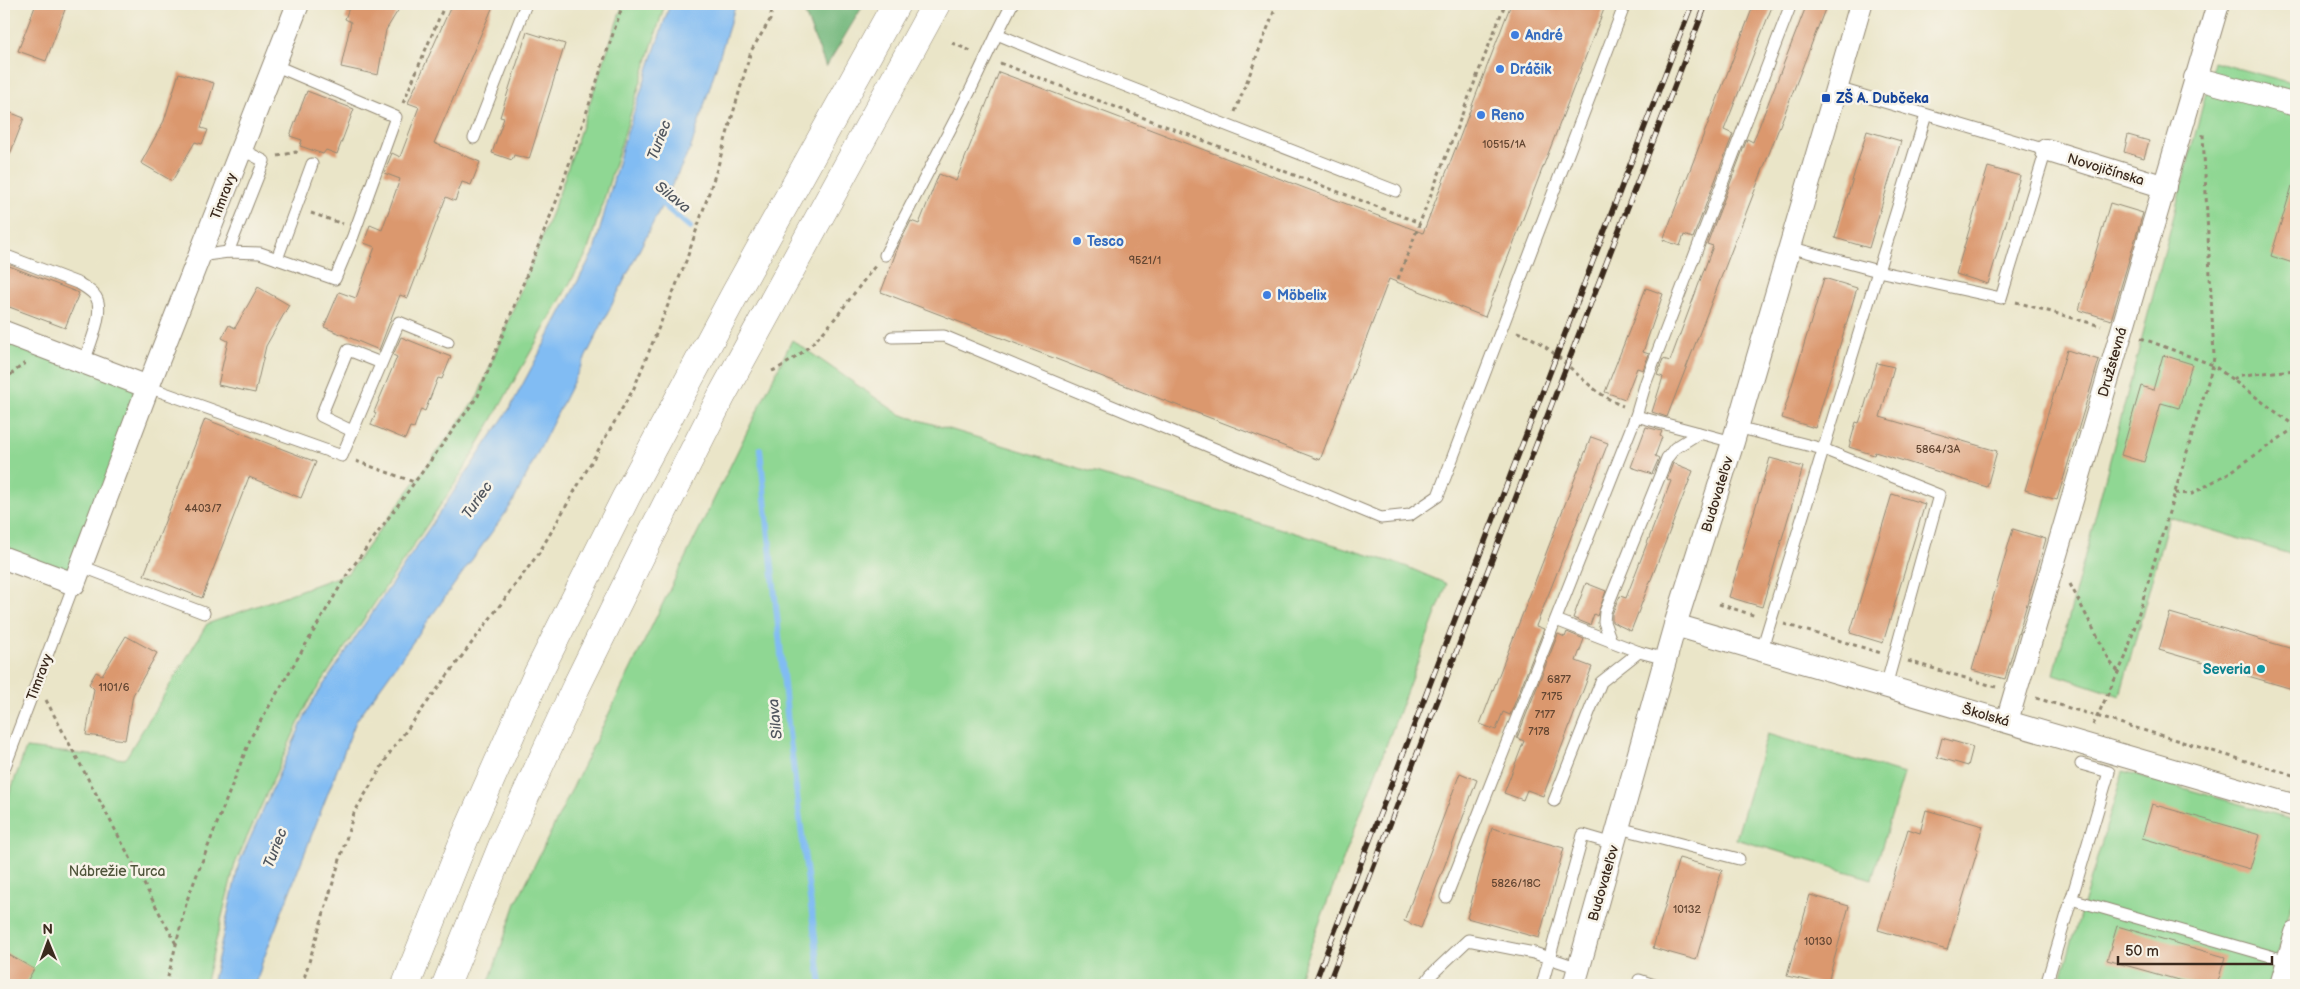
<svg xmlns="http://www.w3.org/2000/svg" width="2300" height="989" viewBox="0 0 2300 989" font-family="'Balsamiq Sans',sans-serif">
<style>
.green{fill:#8fd793;stroke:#658058}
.forest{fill:#73b87d;stroke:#57714e}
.water{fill:#81bcf3;stroke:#5e7388}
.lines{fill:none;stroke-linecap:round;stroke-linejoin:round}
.stream{stroke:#81bcf3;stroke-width:6}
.building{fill:#db986e}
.lane-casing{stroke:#928873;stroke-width:13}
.street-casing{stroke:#928873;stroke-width:24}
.primary-casing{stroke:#928873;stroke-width:29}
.path{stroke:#928873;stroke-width:3;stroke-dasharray:4 4;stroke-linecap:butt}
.lane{stroke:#fff;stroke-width:11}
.street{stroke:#fff;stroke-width:22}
.primary{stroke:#fff;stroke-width:28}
.rail-casing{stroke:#3b2a1e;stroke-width:5.5}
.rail{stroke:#f7f3e8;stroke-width:4;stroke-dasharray:11;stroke-linecap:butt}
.shop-dot{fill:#3f7fe0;stroke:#f7f3e8;stroke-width:2}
.transit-dot{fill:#1a4fb4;stroke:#f7f3e8;stroke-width:2}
.culture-dot{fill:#0f9aa8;stroke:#f7f3e8;stroke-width:2}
.labels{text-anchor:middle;stroke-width:5;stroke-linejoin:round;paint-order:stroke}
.number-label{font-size:11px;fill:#634632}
.shop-label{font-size:14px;font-weight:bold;fill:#366cbe;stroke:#f7f3e8;text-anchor:start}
.transit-label{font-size:14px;font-weight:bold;fill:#164399;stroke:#f7f3e8;text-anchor:start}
.street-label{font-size:14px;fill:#3b2a1e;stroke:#f7f3e8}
.culture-label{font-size:14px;font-weight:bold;fill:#0d838f;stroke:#f7f3e8;text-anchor:end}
.park-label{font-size:14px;fill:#50553b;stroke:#f7f3e8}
.water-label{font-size:15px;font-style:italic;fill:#50565e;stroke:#f7f3e8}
</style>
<rect width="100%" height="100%" fill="#f7f3e8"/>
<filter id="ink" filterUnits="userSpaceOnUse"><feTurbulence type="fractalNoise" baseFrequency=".02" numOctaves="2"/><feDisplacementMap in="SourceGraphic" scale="10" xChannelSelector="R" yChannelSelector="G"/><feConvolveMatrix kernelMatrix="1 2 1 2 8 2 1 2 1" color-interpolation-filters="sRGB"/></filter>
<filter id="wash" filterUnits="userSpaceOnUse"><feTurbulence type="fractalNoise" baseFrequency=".0096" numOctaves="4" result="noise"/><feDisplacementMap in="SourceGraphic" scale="20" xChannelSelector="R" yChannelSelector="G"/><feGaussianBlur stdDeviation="1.12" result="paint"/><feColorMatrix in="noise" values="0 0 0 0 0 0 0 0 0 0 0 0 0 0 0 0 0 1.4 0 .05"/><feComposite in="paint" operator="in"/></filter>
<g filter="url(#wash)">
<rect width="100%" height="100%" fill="#eae5c8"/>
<g class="green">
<polygon points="623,4 665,4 587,253 460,476 307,704 235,864 205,985 4,985 4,809 26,748 125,759 207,624 348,573 478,396 558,197"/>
<polygon points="2214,62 2296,84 2296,556 2169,517 2120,696 2054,674"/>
<polygon points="4,332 148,387 74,584 4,558"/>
<polygon points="792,340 899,414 1405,566 1447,584 1296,985 488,985 516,903"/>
<polygon points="1767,734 1904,774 1872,879 1736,839"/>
<polygon points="2123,771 2296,820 2296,889 2269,985 2059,985"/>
</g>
<polygon class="forest" points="801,4 864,4 826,67"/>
<polygon class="water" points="670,4 736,4 691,147 512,504 356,721 262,963 256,985 212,985 239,863 310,705 510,408 594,251 623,145"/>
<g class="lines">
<g class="stream">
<polyline points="656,199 690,227"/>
<polyline points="760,449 789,733 821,985"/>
</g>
</g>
<g id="blocks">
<g class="building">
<polygon points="36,4 67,4 46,61 18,51"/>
<polygon points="360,4 402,4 386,30 378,75 341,67 351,22 345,19 350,5 357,7"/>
<polygon points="452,4 494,4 434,143 480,162 471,185 462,182 455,201 446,197 408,298 400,295 379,350 324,327 339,292 356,298 375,247 364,243 370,225 382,230 400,179 384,173 392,153 400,157 419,107 408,103"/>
<polygon points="1511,4 1606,4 1485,317 1389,279 1320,460 881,292 900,242 911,221 919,224 939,174 956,181 999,72 1423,233"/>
<polygon points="1754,4 1773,4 1724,130 1733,134 1693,238 1684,235 1680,246 1663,240"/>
<polygon points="1807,4 1827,4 1667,417 1652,412 1663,377 1657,375 1663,359 1670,361 1713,246 1707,244 1747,139 1753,142"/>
<polygon points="527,32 565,44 529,159 514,155 512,160 492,153 504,118 500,117"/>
<polygon points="179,73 214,83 201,128 208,130 202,144 195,142 172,181 141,163 164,121"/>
<polygon points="307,91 354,109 337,154 326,150 323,154 300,146 302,140 290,136"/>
<polygon points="4,110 24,118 5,167 4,167"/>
<polygon points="1867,131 1901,141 1869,248 1835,238"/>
<polygon points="2128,135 2149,141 2144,158 2124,152"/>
<polygon points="1988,167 2020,176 1988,284 1956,274"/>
<polygon points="2292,186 2296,187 2296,264 2271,256"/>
<polygon points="2110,203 2143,213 2111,320 2079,310"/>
<polygon points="4,264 79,293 65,328 4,305"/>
<polygon points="1824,278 1857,288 1815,428 1782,418"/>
<polygon points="258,287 289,305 266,346 255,393 218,385 228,341 222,338 229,325 235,328"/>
<polygon points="1646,288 1663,294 1643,352 1649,354 1643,370 1637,368 1625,399 1605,392"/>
<polygon points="401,337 451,357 442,379 438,378 425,411 421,409 414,428 410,427 405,439 371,425 376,413 374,412 397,357 393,355"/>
<polygon points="2067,350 2099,360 2057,500 2025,490"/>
<polygon points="2163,355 2192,364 2179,408 2161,403 2144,462 2121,455 2141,386 2153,390"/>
<polygon points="1877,363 1894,367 1880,417 1997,451 1987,487 1875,452 1874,455 1849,447 1856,422 1859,423 1863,412"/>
<polygon points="205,419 316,462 301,498 249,477 202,598 144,575"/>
<polygon points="1646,427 1662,431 1660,436 1662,437 1655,456 1659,458 1652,474 1631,467"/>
<polygon points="1591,437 1608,443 1536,626 1544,629 1510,715 1503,712 1496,730 1480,724"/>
<polygon points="1770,458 1803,467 1762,607 1729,597"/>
<polygon points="1673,463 1693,471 1631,631 1612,622 1612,614 1620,596 1626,598 1671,481 1667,479"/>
<polygon points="1892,494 1925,504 1883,643 1850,633"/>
<polygon points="2013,529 2046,539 2005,679 1972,670"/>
<polygon points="1586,583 1606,591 1597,616 1594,614 1590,625 1573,618"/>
<polygon points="2170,613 2296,650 2296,690 2159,650"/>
<polygon points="1567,632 1584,639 1576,661 1592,667 1543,796 1527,790 1523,800 1504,793 1524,741 1517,738 1558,634 1565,637"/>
<polygon points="126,636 157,653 133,695 125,740 86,735 94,689 89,684 96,672 102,675"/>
<polygon points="1942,738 1973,747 1968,766 1937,757"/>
<polygon points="1460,773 1477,780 1421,928 1404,921"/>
<polygon points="2152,804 2260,835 2250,869 2142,838"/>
<polygon points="1926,810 1983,826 1976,849 1978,849 1947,950 1878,930 1908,829 1920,833"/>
<polygon points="1492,828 1564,848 1539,938 1467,918"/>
<polygon points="1679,858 1722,870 1696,960 1653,948"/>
<polygon points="1810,895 1849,906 1827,985 1787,976"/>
<polygon points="2117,926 2225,957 2217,985 2196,985 2107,960"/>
<polygon points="4,952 34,969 25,985 4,985"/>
</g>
</g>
</g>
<g filter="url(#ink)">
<use href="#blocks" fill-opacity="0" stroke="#928873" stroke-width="1"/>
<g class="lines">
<g class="lane-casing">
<g id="lane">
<polyline points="1012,4 997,34 1059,60 1396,191"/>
<polyline points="474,138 526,4"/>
<polyline points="1789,247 1878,271 2001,298 2046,150 1837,88"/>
<polyline points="228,252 264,161 241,149"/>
<path d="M4,255L80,284C86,288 92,291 96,297C105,312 89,346 84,362"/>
<polyline points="885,255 970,91 997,34"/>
<polyline points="199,256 228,252 260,253 335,279 353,236 396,117 274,65"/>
<polyline points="277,259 312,164"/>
<polyline points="892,337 944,336 1381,518 1410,515 1438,496 1625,4"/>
<polyline points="148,387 342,456 399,322 448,342"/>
<polyline points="1636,416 1733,442"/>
<polyline points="1737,427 1823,449 1939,495 1886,686"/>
<polyline points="352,431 321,416 348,350 381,363"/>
<polyline points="81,566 204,613"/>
<polyline points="1611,641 1604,622 1605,612 1667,458 1675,448 1699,433"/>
<polyline points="1762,649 1926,115"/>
<polyline points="1639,652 1666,659"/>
<polyline points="4,769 74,584"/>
<polyline points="1554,801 1601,682 1639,652 1556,620"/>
<polyline points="1619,828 1739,859"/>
<polyline points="1446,897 1636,416 1646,382 1791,4"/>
<polyline points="2071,899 2288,961"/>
<polyline points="1639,980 1654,985"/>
<polyline points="1424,985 1431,975 1468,940 1534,953 1579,968"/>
<polyline points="1542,985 1583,835 1614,844"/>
<polyline points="2046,985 2109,772 2081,764"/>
</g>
</g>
<g class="street-casing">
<g id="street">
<polyline points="2195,78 2296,105"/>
<polyline points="2046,150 2165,187"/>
<polyline points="4,332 148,387"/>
<polyline points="4,558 74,584 148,387 298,4"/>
<polyline points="1675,625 2296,806"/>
<polyline points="2007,721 2218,4"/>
<polyline points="1574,985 1675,625 1733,442 1861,4"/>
<polyline points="2281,985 2296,933"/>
</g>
</g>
<g class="primary-casing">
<g id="primary">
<polyline points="406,985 466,835 538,673 626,497 736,292 896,4"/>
<polyline points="446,985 503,844 576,687 648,541 722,395 936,4"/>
</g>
</g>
<g class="path">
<polyline points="952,43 971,51"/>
<polyline points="1000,63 1420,223"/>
<polyline points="403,103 445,4"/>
<polyline points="1235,112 1277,4"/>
<polyline points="278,156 296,152 300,155"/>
<polyline points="311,213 343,224"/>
<polyline points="1398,279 1505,4"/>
<polyline points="2016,302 2101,326"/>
<path d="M1517,332C1559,345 1582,390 1623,406"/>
<polyline points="2141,338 2213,365 2214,356 2203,134"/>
<path d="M772,371C819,350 844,304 876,265"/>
<polyline points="2233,379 2242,375 2296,370"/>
<polyline points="4,380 25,363"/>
<polyline points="356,461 414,482"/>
<polyline points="2175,493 2192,494 2232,471 2296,427"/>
<polyline points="2070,584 2111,663 2118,671"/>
<polyline points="1719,604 1756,616"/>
<polyline points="1784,624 1881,653"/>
<polyline points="1908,661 1996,687"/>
<polyline points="2036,698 2296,776"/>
<polyline points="46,700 176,944"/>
<polyline points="2093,725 2126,656 2213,365 2296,427"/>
<polyline points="166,985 187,900 251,737 348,573 478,396 558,197 623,4"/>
<polyline points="302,985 354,813 391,751 539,553 634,388 686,261 717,169 751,51 770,20 773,4"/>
</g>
<use href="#lane" class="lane"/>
<use href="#street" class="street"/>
<use href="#primary" class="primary"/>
<g class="rail-casing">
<g id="rail">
<polyline points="1314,985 1692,4"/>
<polyline points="1328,985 1706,4"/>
</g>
</g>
<use href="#rail" class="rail"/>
</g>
</g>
<g class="shop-dot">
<circle cx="1515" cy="35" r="5"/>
<circle cx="1500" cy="69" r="5"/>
<circle cx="1481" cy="115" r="5"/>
<circle cx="1077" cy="241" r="5"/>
<circle cx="1267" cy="295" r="5"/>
</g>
<rect class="transit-dot" x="1821" y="93" width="10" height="10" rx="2.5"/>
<circle class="culture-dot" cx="2261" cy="669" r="5"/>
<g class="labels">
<g class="number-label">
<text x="1504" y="148">10515/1A</text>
<text x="1145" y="264">9521/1</text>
<text x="1938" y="453">5864/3A</text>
<text x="203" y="512">4403/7</text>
<text x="1559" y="683">6877</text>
<text x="114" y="691">1101/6</text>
<text x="1552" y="700">7175</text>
<text x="1545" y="718">7177</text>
<text x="1539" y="735">7178</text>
<text x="1516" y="887">5826/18C</text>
<text x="1687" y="913">10132</text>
<text x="1818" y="945">10130</text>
</g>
<g class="shop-label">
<text x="1525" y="40">André</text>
<text x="1510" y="74">Dráčik</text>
<text x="1491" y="120">Reno</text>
<text x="1087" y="246">Tesco</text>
<text x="1277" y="300">Möbelix</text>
</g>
<g class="transit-label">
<text x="1836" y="103">ZŠ A. Dubčeka</text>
</g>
<g class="street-label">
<text transform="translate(2106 169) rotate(17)" y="5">Novojičínska</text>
<text transform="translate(223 196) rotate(-69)" y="5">Timravy</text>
<text transform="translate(2112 362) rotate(-74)" y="5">Družstevná</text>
<text transform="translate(1717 494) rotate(-73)" y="5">Budovateľov</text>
<text transform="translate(39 677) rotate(-69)" y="5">Timravy</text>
<text transform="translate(1986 715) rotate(16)" y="5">Školská</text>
<text transform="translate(1603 883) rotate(-74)" y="5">Budovateľov</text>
</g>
<g class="culture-label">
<text x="2251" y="674">Severia</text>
</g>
<g class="park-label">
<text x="117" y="876">Nábrežie Turca</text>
</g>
<g class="water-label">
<text transform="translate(659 140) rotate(-69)" y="5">Turiec</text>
<text transform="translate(673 197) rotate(39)" y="5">Silava</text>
<text transform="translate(477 500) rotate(-55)" y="5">Turiec</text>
<text transform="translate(775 719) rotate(-96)" y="5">Silava</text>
<text transform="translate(275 848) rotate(-69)" y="5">Turiec</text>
</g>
</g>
<rect width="2300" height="989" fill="none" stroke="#f7f3e8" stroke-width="20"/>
<g transform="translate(48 942) rotate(359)" stroke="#f7f3e8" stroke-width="4" paint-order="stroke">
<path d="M0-4L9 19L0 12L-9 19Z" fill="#3b2a1e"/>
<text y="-8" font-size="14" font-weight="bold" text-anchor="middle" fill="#3b2a1e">N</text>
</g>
<path d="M2118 956v8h154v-8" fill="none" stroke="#3b2a1e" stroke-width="2.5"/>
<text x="2125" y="956" font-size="15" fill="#3b2a1e" stroke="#f7f3e8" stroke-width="4" paint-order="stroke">50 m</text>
</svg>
